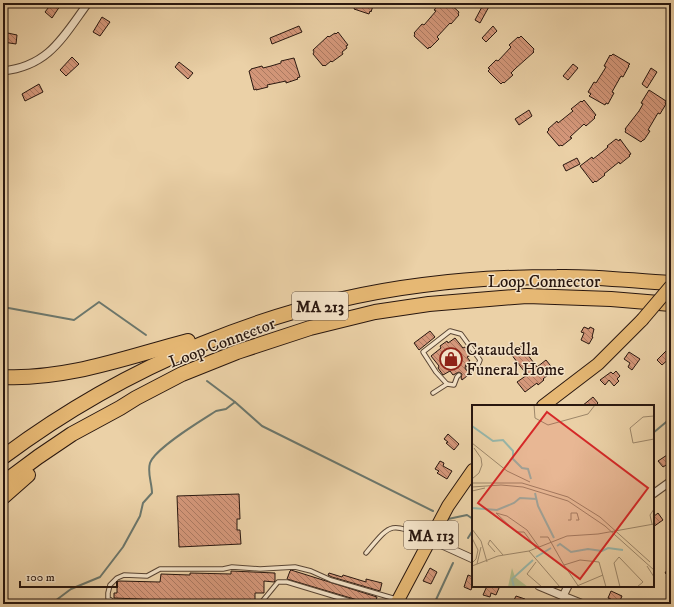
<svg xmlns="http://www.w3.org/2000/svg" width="674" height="607" viewBox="0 0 674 607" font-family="'IM FELL DW Pica',serif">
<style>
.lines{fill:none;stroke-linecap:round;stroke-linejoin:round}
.stream{stroke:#6c776c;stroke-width:2}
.building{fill:url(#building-back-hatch);stroke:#29170f}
.service-casing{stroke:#5a4635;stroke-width:5.5}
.minor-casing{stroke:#5a4635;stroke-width:9}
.primary-casing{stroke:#29170f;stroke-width:14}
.motorway-casing{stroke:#29170f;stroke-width:16}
.service{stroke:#f2e1c6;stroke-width:3.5}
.minor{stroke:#f2e1c6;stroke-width:7}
.primary{stroke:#e6b874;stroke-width:12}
.motorway{stroke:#e6b874;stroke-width:14}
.primary-bridge-casing{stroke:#29170f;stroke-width:14;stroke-linecap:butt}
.primary-bridge{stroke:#e6b874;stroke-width:12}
.labels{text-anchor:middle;stroke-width:3;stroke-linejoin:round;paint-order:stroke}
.shield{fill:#f2e1c6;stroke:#655446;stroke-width:1}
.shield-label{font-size:16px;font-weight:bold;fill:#29170f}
.street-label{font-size:17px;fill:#29170f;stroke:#f2e1c6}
.poi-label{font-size:17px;fill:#29170f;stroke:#f2e1c6;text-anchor:start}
.inset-river{fill:none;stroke:#98b7aa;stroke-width:2}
.inset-road{fill:none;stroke:#9d876a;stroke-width:1}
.view{fill:#d62828;fill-opacity:0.15;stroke:#d62828;stroke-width:2}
.inset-edge{fill:none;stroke:#29170f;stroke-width:2}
</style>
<defs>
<pattern id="building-back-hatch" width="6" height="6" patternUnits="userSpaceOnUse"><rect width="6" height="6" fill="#d4977a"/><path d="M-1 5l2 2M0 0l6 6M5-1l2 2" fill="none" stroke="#ac7a62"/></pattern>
</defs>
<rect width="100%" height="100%" fill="#ebd1a7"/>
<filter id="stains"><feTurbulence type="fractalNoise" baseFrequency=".005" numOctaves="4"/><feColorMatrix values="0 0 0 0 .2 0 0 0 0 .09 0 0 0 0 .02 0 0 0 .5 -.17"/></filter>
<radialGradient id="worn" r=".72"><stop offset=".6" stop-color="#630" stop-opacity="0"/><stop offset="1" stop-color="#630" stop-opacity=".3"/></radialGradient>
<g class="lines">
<g class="stream">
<polyline points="3,307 74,320 99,302 146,335"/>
<polyline points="207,381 235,402 262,426 433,511"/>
<polyline points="653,433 671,418"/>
<polyline points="448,519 467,515 473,519"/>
<polyline points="468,538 473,530"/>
<path d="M51,604L71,589L100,577L123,547L140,516L143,503L152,493C152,483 147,473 150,463C155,448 202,420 216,411L226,409L235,402"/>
<polyline points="434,604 453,563"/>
</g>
</g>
<g class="building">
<polygon points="52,3 62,3 52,18 45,12"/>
<polygon points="356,3 374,3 371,12 370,11 369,14 354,9"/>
<polygon points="440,3 449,3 459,12 458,14 459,15 451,24 450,23 437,37 439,39 430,48 429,47 428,49 414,36 415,34 414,33 422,24 424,25 436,11 434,10"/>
<polygon points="484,3 491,3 480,23 475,20"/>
<polygon points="102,17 110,22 100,36 93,32"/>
<polygon points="299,26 302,32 272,44 270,38"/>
<polygon points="493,26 497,31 486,42 482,38"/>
<polygon points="3,32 17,35 16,44 3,42"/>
<polygon points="338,32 348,45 346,46 347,48 342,52 343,54 332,62 331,61 325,66 324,65 323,66 313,54 314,52 313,50 328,36 329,37 335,33 336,34"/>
<polygon points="521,36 534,49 533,51 534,52 516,68 511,73 513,75 504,83 503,82 501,84 488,71 490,69 488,68 496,60 498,61 511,47 509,45 518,37 519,38"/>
<polygon points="613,54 630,64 628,66 629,66 623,77 621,76 612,92 614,93 608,104 606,103 605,105 589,96 591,94 588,92 594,82 596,83 606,67 604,66 610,55 611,56"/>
<polygon points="72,57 79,64 66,76 60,70"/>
<polygon points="294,58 300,77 297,78 298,79 286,83 286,81 267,85 268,87 256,90 256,89 254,90 249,71 251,70 251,69 262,66 263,68 271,66 281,63 281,61"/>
<polygon points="179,62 193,73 188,79 175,67"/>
<polygon points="573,64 578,68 568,80 563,76"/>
<polygon points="651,68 657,72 647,88 642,84"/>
<polygon points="39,84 43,92 25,101 22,94"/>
<polygon points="649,90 666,101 665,103 666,104 660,114 658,113 648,130 650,131 644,140 643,140 641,142 625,132 626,130 625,129 639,111 643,104 641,103"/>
<polygon points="584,100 596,115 594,117 595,118 586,126 584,124 570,137 572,138 562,146 561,145 559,146 547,132 549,130 548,129 557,121 558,123 573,111 571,109 581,101 582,102"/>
<polygon points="529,110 532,116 519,125 515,119"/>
<polygon points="616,139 619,141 620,139 631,154 629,155 630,156 620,164 619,162 604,174 605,175 596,182 595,181 593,183 580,166 592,157 593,159 602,152 608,147 607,146"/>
<polygon points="577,158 580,164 566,171 563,165"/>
<polygon points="584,327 589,329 590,327 594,329 592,337 593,337 589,344 581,340 584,333 581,332"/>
<polygon points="430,331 435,337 419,350 414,343"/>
<polygon points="455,338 463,348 465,347 471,355 467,357 470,361 466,364 465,368 467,371 470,371 472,372 462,380 461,378 462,374 459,372 453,375 450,371 443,375 438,368 439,366 431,356 441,348 440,346 447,341 448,343"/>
<polygon points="521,346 537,367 546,360 554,370 543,379 544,380 538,385 537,383 525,392 517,382 527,375 511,354"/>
<polygon points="667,350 671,354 671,357 662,365 657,360"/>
<polygon points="629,352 640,359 632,370 628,367 630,363 624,359"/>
<polygon points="616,371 620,376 617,379 619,381 614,386 609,380 605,385 600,380 611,372 613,374"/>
<polygon points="593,397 598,403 595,406 582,406"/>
<polygon points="448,434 459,444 454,450 446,443 448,442 444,439"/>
<polygon points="667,455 671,462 663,467 658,461"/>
<polygon points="440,461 444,463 443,466 452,471 447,479 437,473 439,471 435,469"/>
<polygon points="239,494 240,519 237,519 237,530 240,530 241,544 179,547 177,496"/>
<polygon points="658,513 663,520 653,527 653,517"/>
<polygon points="671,564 671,577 665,573"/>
<polygon points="430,568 437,572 431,584 423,581"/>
<polygon points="291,570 377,597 375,604 371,604 287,579 290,571"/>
<polygon points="231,571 275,573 275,581 274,582 264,581 264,593 255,593 255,604 114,598 114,593 117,593 117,582 119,581 160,582 161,574 190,575 190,573 231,574"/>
<polygon points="329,573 342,577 343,575 366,582 366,579 382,583 380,591 332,577 328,575"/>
<polygon points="468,575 473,577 473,585 471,590 464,587"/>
<polygon points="487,586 495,586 499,588 496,595 491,593 490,597 483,595"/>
<polygon points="611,591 622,596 619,603 608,598"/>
<polygon points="516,596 525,599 523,604 512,604"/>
</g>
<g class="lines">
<g class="service-casing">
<g id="service">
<polyline points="447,384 454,385 457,377 459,375"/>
<polyline points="433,393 447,384 436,372 423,352 450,331 461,334 480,360 478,365 472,366 468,368"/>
<path d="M366,553C392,522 390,522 428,539"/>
<polyline points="182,604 112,601 108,598 108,593 110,585 117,578 124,575 147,576 160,569 223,569 232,567 260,569 295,567 311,571 331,580 396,599"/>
<polyline points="260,604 278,582 287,582 360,604"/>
</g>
</g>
<g class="minor-casing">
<g id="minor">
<path d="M3,71C49,66 63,37 88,3"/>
<polyline points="653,494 671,481"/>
<polyline points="429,539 473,559"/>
<polyline points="539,586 563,596"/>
<polyline points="568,586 563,596 583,604"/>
</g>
</g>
<g class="primary-casing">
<g id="primary">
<polyline points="543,406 598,364 642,320"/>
<polyline points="396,604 448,506 473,470"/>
</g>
</g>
<g class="motorway-casing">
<g id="motorway">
<path d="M3,377C67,380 127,357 188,341"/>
<path d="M3,457C125,366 271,304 423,285C467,279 513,277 557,277C595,276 633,281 671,283"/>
<polyline points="3,483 38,457 72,434 120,408 136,398 182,374 237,352 310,328 375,312 429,304 489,299 527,296 611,299 671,304"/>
<polyline points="3,497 28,475"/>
</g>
</g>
<use href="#service" class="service"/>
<use href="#minor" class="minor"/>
<use href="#primary" class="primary"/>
<use href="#motorway" class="motorway"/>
<g class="primary-bridge-casing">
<polyline id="primary-bridge" points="642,320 671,286"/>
</g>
<use href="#primary-bridge" class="primary-bridge"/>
</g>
<defs>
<g id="shop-ring" transform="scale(1.15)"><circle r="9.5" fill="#f2e1c6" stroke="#8f2418" stroke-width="1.5"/><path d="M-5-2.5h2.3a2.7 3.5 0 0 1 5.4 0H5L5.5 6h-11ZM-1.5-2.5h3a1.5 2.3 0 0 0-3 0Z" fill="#8f2418"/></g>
</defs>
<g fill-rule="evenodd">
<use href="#shop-ring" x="451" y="359"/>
</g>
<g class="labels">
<g class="shield">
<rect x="292" y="292" width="56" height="28" rx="3"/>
<rect x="404" y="521" width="54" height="28" rx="3"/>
</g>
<g class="shield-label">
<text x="320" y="312">MA 213</text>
<text x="431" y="541">MA 113</text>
</g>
<g class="street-label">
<text x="544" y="287">Loop Connector</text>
<text transform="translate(222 342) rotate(-21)" y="6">Loop Connector</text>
</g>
<g class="poi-label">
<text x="466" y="355">Cataudella<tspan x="466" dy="20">Funeral Home</tspan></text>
</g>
</g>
<g transform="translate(472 405)">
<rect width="182" height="182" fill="#ebd1a7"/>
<path d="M40,163L43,172L56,182H36Z" fill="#b3bd8a"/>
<path class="inset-river" d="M0,21L21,36L31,35L41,46V54L50,63L56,64L59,74M63,88L66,101L82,133M0,103L25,105L42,98L48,93L65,94M85,141L88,139L99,147L116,144L130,146L136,143L151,145M64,152L79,143M42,182L40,174L61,155"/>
<path class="inset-road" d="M62,0L63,13L76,20L116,9L123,0M182,11L171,12L158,23L161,38L182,34M0,38L35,66L58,77M0,74L7,68L10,60L9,53L2,43M0,78H50L96,92L128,112L178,157M0,82L29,80L51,82L96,96L133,121L182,165M0,86L13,83M96,115H99V108H105L107,115H104M180,119L178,110L182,104M0,124L9,136L15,157M68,132H76L92,160M0,133L6,145L4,154L0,158M18,135L31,150M18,135L16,139L23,147M64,143L52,127H44L24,108L35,111L55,125L67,142M57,146L88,182M64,157L55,169L70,182M5,159L9,142M0,161L26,151L57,146L95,131L126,129L182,119M175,161L182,172M105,181L131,170M107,182L92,160L108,155L127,157L134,182M148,182L142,158L147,152L171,177L165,182"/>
<path class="view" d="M75,7L176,83L108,174L6,98Z"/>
<rect width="182" height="182" class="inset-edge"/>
</g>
<rect width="674" height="607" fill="none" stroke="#ebd1a7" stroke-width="16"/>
<rect x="4" y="4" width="666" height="599" fill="none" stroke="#29170f" stroke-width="2"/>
<rect x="8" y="8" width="658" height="591" fill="none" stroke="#29170f"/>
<path d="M20 581v6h97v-6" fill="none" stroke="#29170f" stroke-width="2"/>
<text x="26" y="581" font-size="12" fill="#29170f" stroke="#f2e1c6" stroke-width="3" paint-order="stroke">100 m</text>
<rect width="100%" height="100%" filter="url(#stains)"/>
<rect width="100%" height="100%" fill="url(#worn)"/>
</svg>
